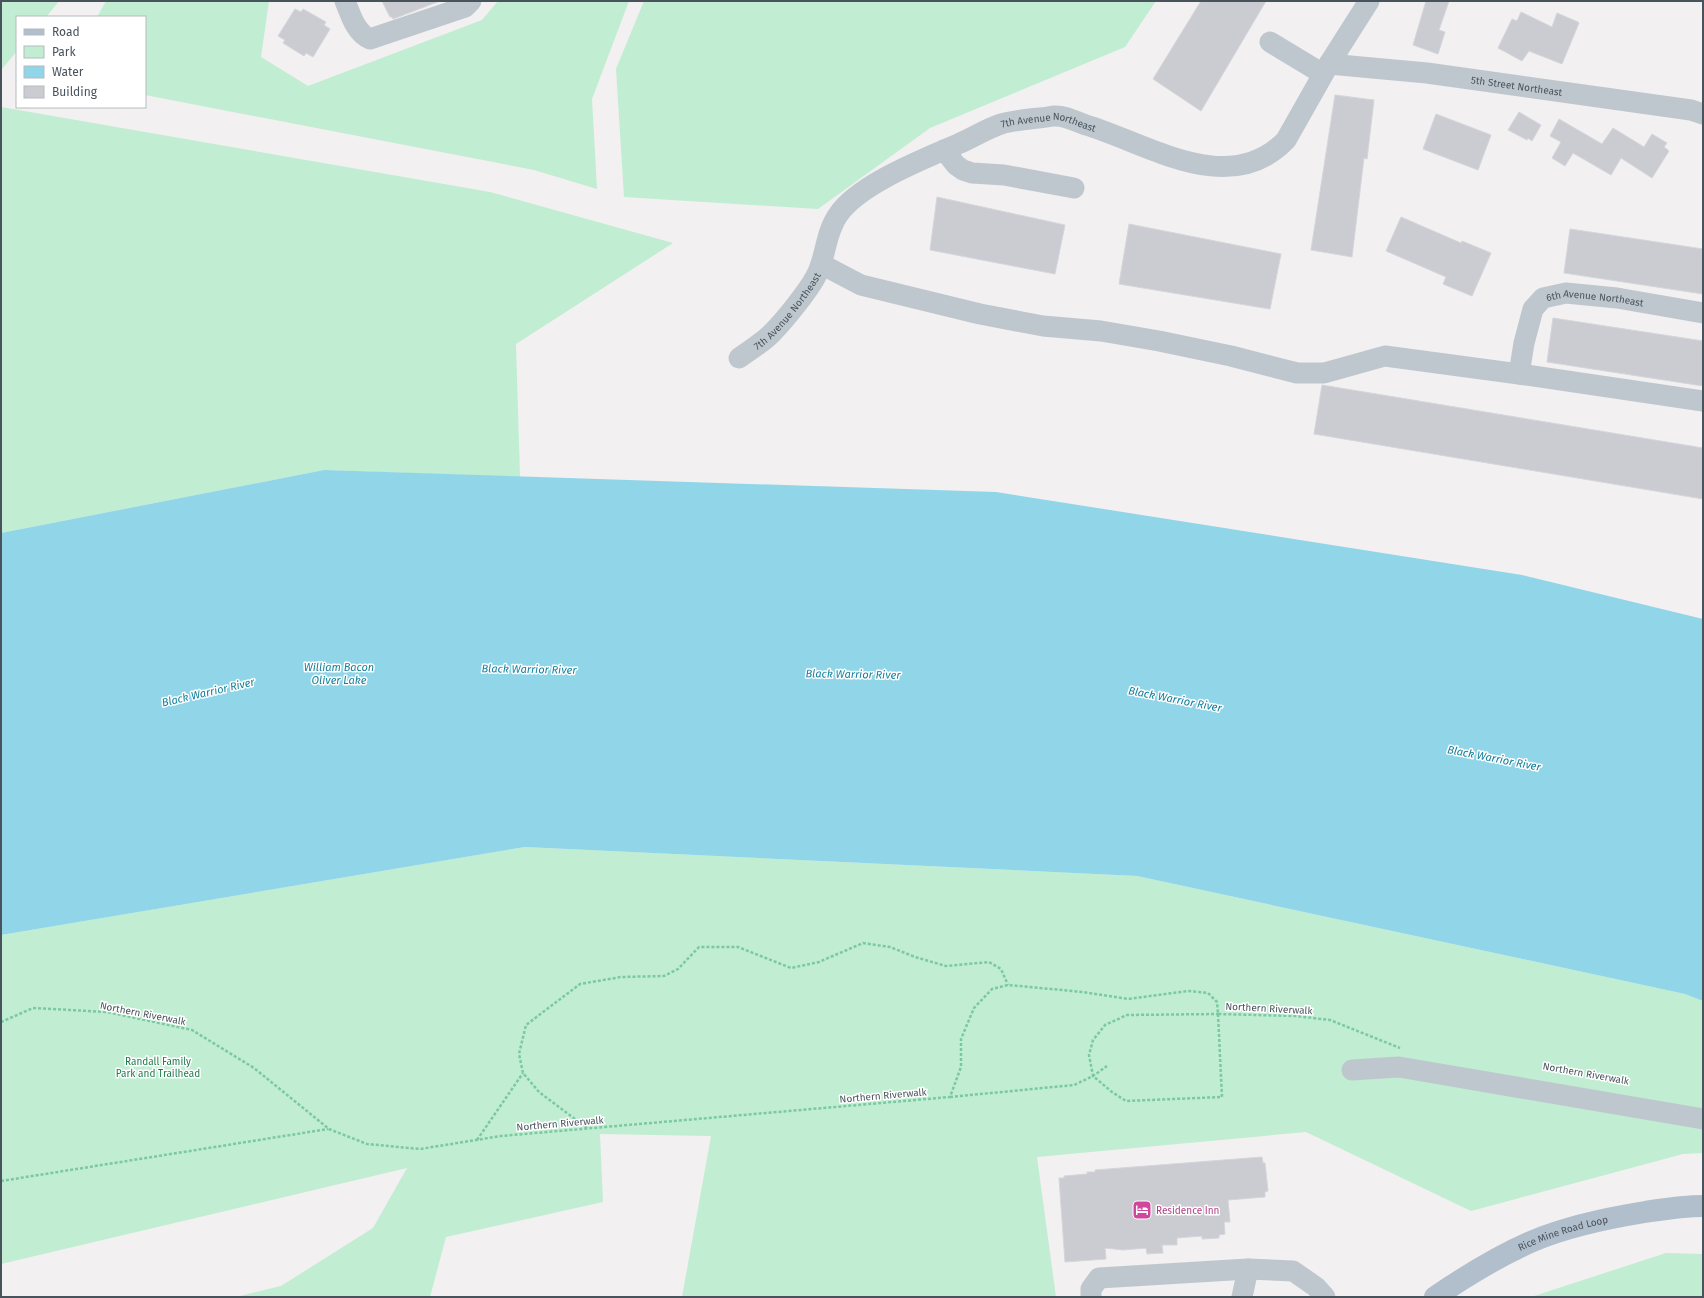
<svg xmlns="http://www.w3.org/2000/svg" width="1704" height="1298" viewBox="0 0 1704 1298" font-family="'Fira Sans',sans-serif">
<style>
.green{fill:#c1edd2}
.water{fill:#90d6e8}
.building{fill:#caccd2;stroke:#d4d6db}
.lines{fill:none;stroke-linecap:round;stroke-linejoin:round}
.path{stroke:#7bc9a2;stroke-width:2.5;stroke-dasharray:3 2;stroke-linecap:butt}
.minor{stroke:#bfc7ce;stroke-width:21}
.major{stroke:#b1bfcd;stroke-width:22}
.labels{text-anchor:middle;stroke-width:3;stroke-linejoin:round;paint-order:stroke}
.street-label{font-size:10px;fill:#49535c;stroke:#fff}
.park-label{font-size:10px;fill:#1c7b4b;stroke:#fff}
.hotel-label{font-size:10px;fill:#b23c85;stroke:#fff;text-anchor:start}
.water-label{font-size:11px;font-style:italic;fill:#14809d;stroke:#fff}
</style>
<rect width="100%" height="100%" fill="#f2f0f0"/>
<g class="green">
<polygon points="1,1 59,1 46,17 17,17 17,51 1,70"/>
<polygon points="106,1 269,1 261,57 308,86 482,20 498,1 629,1 592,99 597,189 534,170 145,95 145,17 97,17"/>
<polygon points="644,1 1156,1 1125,47 930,128 818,209 624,197 616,69"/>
<polygon points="1,107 490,192 673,243 516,344 520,477 324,470 1,533"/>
<polygon points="525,847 1137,876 1685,994 1703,1001 1703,1153 1683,1154 1471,1211 1306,1132 1037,1157 1056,1297 682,1297 711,1136 600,1134 603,1202 446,1237 430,1297 236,1297 281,1286 373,1228 407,1168 1,1264 1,935"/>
<polygon points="1666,1253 1703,1254 1703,1297 1531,1297"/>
</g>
<polygon class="water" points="324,470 996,492 1522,575 1703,619 1703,1001 1685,994 1137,876 525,847 1,935 1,533"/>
<g class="building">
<polygon points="382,1 440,1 393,19 392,17 390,17"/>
<polygon points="1201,1 1266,1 1201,111 1153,79"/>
<polygon points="1426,1 1449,1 1439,30 1445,32 1438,54 1413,45"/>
<polygon points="295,9 301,12 303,9 326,22 324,25 330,29 313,57 306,53 304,56 283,43 285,40 278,36"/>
<polygon points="1521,12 1552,27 1557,13 1578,22 1579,23 1562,64 1529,51 1522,61 1498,48 1512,19 1517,21"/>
<polygon points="1335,95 1374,100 1367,159 1364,158 1352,257 1311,250"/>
<polygon points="1519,112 1541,125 1532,141 1528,138 1527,140 1508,130"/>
<polygon points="1436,114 1491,135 1478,170 1423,149"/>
<polygon points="1559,119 1602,144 1613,128 1644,147 1652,134 1667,143 1664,147 1669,151 1652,178 1621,158 1611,175 1573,153 1565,166 1552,158 1561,142 1550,136"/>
<polygon points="937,197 1065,225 1055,274 930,250"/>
<polygon points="1401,217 1461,243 1462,241 1491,253 1472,296 1443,284 1446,277 1386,251"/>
<polygon points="1129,224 1281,254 1270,309 1119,284"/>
<polygon points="1570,229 1703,249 1703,294 1564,273"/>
<polygon points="1553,318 1703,341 1703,386 1547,362"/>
<polygon points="1322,385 1703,448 1703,499 1314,434"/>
<polygon points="1262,1157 1263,1163 1265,1163 1268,1191 1265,1192 1265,1197 1228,1200 1230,1222 1224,1222 1225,1234 1219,1235 1219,1238 1202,1239 1202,1236 1177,1238 1177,1245 1162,1245 1163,1253 1147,1254 1146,1248 1123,1250 1105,1248 1106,1259 1065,1262 1059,1178 1064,1178 1064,1176 1087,1174 1087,1172 1095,1172 1095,1170"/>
</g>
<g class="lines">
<g class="path">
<polygon points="1218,1014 1222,1097 1126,1101 1112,1092 1093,1076 1089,1055 1093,1040 1105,1025 1127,1015"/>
<polyline points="1,1022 33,1008 107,1012 192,1030 254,1068 329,1129 367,1144 420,1149 501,1136 950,1097 961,1067 961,1039 974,1008 992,989 1008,985 1083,992 1128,999 1188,991 1208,993 1217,1002 1218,1014 1295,1016 1330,1020 1400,1048"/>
<polyline points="950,1097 1074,1085 1093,1076 1107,1066"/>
<polyline points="587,1128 539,1092 523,1073 519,1054 526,1025 580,984 621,977 664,976 678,969 699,947 738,947 791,968 819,962 863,943 890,947 915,957 946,966 989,962 1001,969 1008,985"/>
<polyline points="477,1140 523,1073"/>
<polyline points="1,1181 328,1129"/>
</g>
<g class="minor">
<path d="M345,1C351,15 355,32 370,39L465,7L471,1"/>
<polyline points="1270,42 1323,74"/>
<path id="s1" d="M1329,64L1427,73L1691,110L1703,114"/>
<polyline points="944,150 956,165 963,170 972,173 1004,175 1074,188"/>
<polyline points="821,264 861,285 980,314 1043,326 1101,331 1159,341 1231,356 1297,373 1324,373 1385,356 1519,374 1703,401"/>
<path id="s2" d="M739,358C750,350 762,343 771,334C784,321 811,288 818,272C826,254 826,232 838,215C859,184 924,159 958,144C972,138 986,129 1001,124C1017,119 1037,119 1054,116C1064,115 1077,122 1086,125C1149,144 1229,199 1286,140L1329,64L1369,1"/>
<path id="s3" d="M1519,374L1524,343L1533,309L1543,298L1566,293L1617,298L1703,313"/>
<polyline points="1352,1070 1399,1067 1703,1119"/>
<polyline points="1091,1297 1091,1289 1099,1278 1248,1269 1293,1271 1316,1287 1325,1297"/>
<polyline points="1242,1297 1248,1269"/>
</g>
<path class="major" id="s4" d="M1435,1297C1466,1276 1498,1256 1533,1241C1568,1226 1608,1218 1645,1212C1665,1209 1683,1206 1703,1206"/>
</g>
<defs>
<g id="hotel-square" transform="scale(1)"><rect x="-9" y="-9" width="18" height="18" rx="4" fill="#d1479c" stroke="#fff"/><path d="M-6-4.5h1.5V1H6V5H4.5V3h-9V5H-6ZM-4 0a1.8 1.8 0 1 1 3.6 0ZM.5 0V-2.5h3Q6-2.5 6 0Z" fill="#fff"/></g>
</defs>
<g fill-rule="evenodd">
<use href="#hotel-square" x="1142" y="1210"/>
</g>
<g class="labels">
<g class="street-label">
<text dy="4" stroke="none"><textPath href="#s1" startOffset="189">5th Street Northeast</textPath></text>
<text dy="4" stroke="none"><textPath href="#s2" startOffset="416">7th Avenue Northeast</textPath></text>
<text dy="4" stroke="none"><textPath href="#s3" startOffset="134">6th Avenue Northeast</textPath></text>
<text dy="4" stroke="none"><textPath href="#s2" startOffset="68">7th Avenue Northeast</textPath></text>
<text transform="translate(1269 1008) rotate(3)" y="4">Northern Riverwalk</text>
<text transform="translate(143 1013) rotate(11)" y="4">Northern Riverwalk</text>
<text transform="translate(1586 1073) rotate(10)" y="4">Northern Riverwalk</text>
<text transform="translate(883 1095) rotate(-5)" y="4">Northern Riverwalk</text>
<text transform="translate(560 1123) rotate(-5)" y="4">Northern Riverwalk</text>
<text dy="4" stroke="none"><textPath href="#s4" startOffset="144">Rice Mine Road Loop</textPath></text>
</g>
<g class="park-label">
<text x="158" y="1065">Randall Family<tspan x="158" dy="12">Park and Trailhead</tspan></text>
</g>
<g class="hotel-label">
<text x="1156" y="1214">Residence Inn</text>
</g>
<g class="water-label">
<text x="339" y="671">William Bacon<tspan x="339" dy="13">Oliver Lake</tspan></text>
<text transform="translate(529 669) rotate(1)" y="4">Black Warrior River</text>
<text transform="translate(853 674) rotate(1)" y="4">Black Warrior River</text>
<text transform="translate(208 692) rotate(-13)" y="4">Black Warrior River</text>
<text transform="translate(1175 699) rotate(11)" y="4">Black Warrior River</text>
<text transform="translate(1494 758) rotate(11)" y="4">Black Warrior River</text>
</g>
</g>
<rect width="1704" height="1298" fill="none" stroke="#49535c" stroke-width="4"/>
<rect x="16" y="16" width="130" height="92" fill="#ffffff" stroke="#b6babe"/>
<rect x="24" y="29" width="20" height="6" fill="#b1bfcd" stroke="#b6babe"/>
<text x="52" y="36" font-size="12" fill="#49535c">Road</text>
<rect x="24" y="46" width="20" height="12" fill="#c1edd2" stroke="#b6babe"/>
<text x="52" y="56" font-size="12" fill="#49535c">Park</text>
<rect x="24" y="66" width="20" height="12" fill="#90d6e8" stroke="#b6babe"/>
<text x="52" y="76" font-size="12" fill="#49535c">Water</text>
<rect x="24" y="86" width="20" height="12" fill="#caccd2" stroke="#b6babe"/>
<text x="52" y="96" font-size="12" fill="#49535c">Building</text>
</svg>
